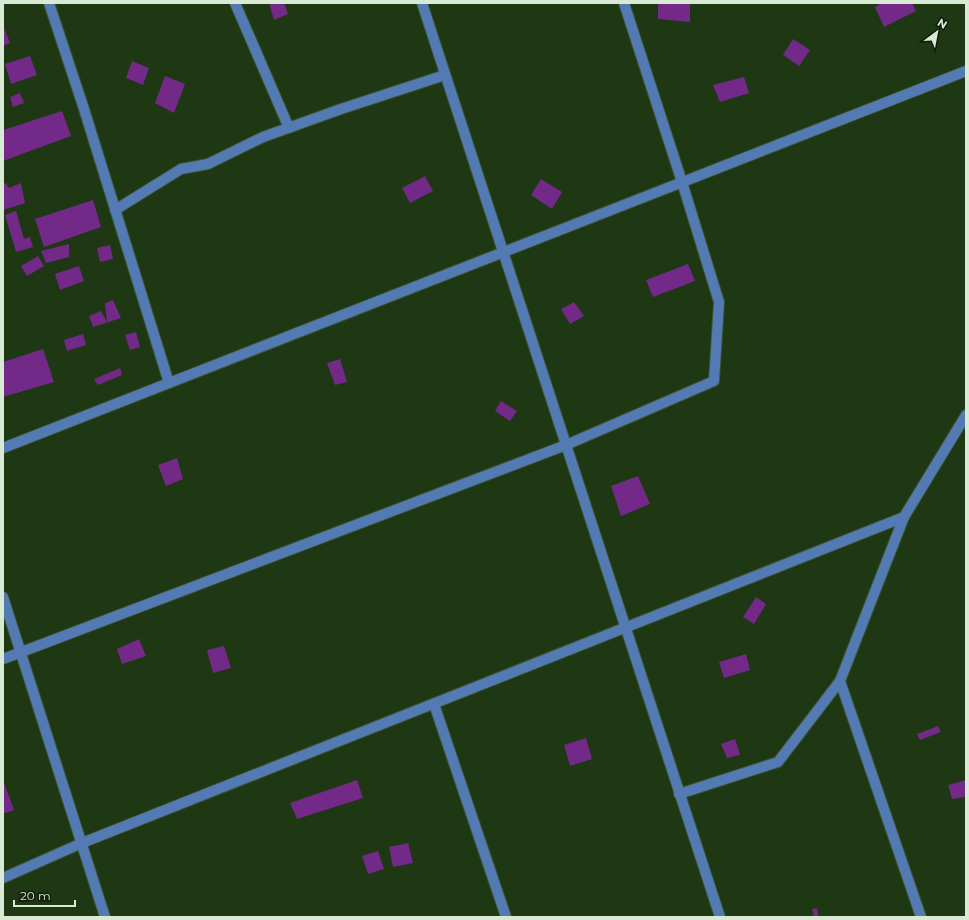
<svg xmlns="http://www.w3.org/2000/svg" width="969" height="920" viewBox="0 0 969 920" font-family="Montserrat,sans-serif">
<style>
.building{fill:#732988}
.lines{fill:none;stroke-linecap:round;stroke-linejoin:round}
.minor-casing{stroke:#3b5432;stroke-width:12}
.minor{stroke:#537ab3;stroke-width:10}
</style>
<rect width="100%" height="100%" fill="#1d3813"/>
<g class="building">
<polygon points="269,3 284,3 288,14 274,20"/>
<polygon points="658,3 679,3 690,4 690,22 658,19"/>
<polygon points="882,3 912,3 916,11 884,27 875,7"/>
<polygon points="3,25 10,43 3,46"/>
<polygon points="793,39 810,50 799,66 783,55"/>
<polygon points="30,56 37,75 11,84 5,64"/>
<polygon points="132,61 149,68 143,85 126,78"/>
<polygon points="165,76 185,84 174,113 155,103"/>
<polygon points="744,77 749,93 720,102 713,85"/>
<polygon points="20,93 24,103 13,107 10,97"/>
<polygon points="62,111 71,136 3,161 3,130"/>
<polygon points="425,176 433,191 410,203 402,188"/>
<polygon points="541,179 562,192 552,209 531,195"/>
<polygon points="6,183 9,188 21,183 25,203 3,210 3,184"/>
<polygon points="93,200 101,227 44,247 35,219"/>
<polygon points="16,211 24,239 30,237 33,247 16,252 5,215"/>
<polygon points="69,244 69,257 46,263 41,251"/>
<polygon points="110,245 113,259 100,262 97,248"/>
<polygon points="38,256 44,266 27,276 21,266"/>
<polygon points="688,264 695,281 653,297 646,280"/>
<polygon points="79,266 84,281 60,290 55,274"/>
<polygon points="113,300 121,318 93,327 89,316 101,311 107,322 105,303"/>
<polygon points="574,302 584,316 570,324 561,309"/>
<polygon points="136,332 140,347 130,350 125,335"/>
<polygon points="83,334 86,345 67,351 64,340"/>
<polygon points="43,349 54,382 3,397 3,362"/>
<polygon points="340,359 347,382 335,385 327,363"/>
<polygon points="120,368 122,375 98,385 94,379"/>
<polygon points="501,401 517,411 510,421 495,411"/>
<polygon points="177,458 183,479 166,486 158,465"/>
<polygon points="638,476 650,504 621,516 611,486"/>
<polygon points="756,597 766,604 754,624 743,617"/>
<polygon points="139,639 146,656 122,664 117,649"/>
<polygon points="224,646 231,668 213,673 207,650"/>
<polygon points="746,654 750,670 724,678 719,662"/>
<polygon points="938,726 941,732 920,740 917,734"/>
<polygon points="586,738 592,759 570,766 564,745"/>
<polygon points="735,739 740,755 727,758 721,744"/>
<polygon points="3,780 14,810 3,814"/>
<polygon points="357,780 363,798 297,819 290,803"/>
<polygon points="966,780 966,797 952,799 948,785"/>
<polygon points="408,843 413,863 393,867 389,847"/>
<polygon points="378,851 384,869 368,874 362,856"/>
<polygon points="817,908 819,917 814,917 812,909"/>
</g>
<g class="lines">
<g class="minor-casing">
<g id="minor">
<polyline points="49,3 84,109 169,383"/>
<polyline points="235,3 289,128"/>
<polyline points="422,3 720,917"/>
<polyline points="115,210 181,169 208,164 263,137 341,109 445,75"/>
<polyline points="3,448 966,71"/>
<polyline points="904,517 840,681 921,917"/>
<polyline points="3,597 105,917"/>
<polyline points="3,659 566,445 714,381 719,302 682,182 624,3"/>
<polyline points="434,704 506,917"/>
<polyline points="679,794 778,762 840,681"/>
<polyline points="3,878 82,843 904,517 966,415"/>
</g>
</g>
<use href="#minor" class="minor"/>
</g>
<rect width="969" height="920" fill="none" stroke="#d9ead4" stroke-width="8"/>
<g transform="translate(937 32) rotate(32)" stroke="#101c0c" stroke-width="3" paint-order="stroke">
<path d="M0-3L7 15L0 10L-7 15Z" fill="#d9ead4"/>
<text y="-6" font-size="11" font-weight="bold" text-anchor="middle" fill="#d9ead4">N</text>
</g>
<path d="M14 900v6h61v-6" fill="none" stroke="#d9ead4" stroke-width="2"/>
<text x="20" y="900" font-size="12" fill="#d9ead4" stroke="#101c0c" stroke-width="3" paint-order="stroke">20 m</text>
</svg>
